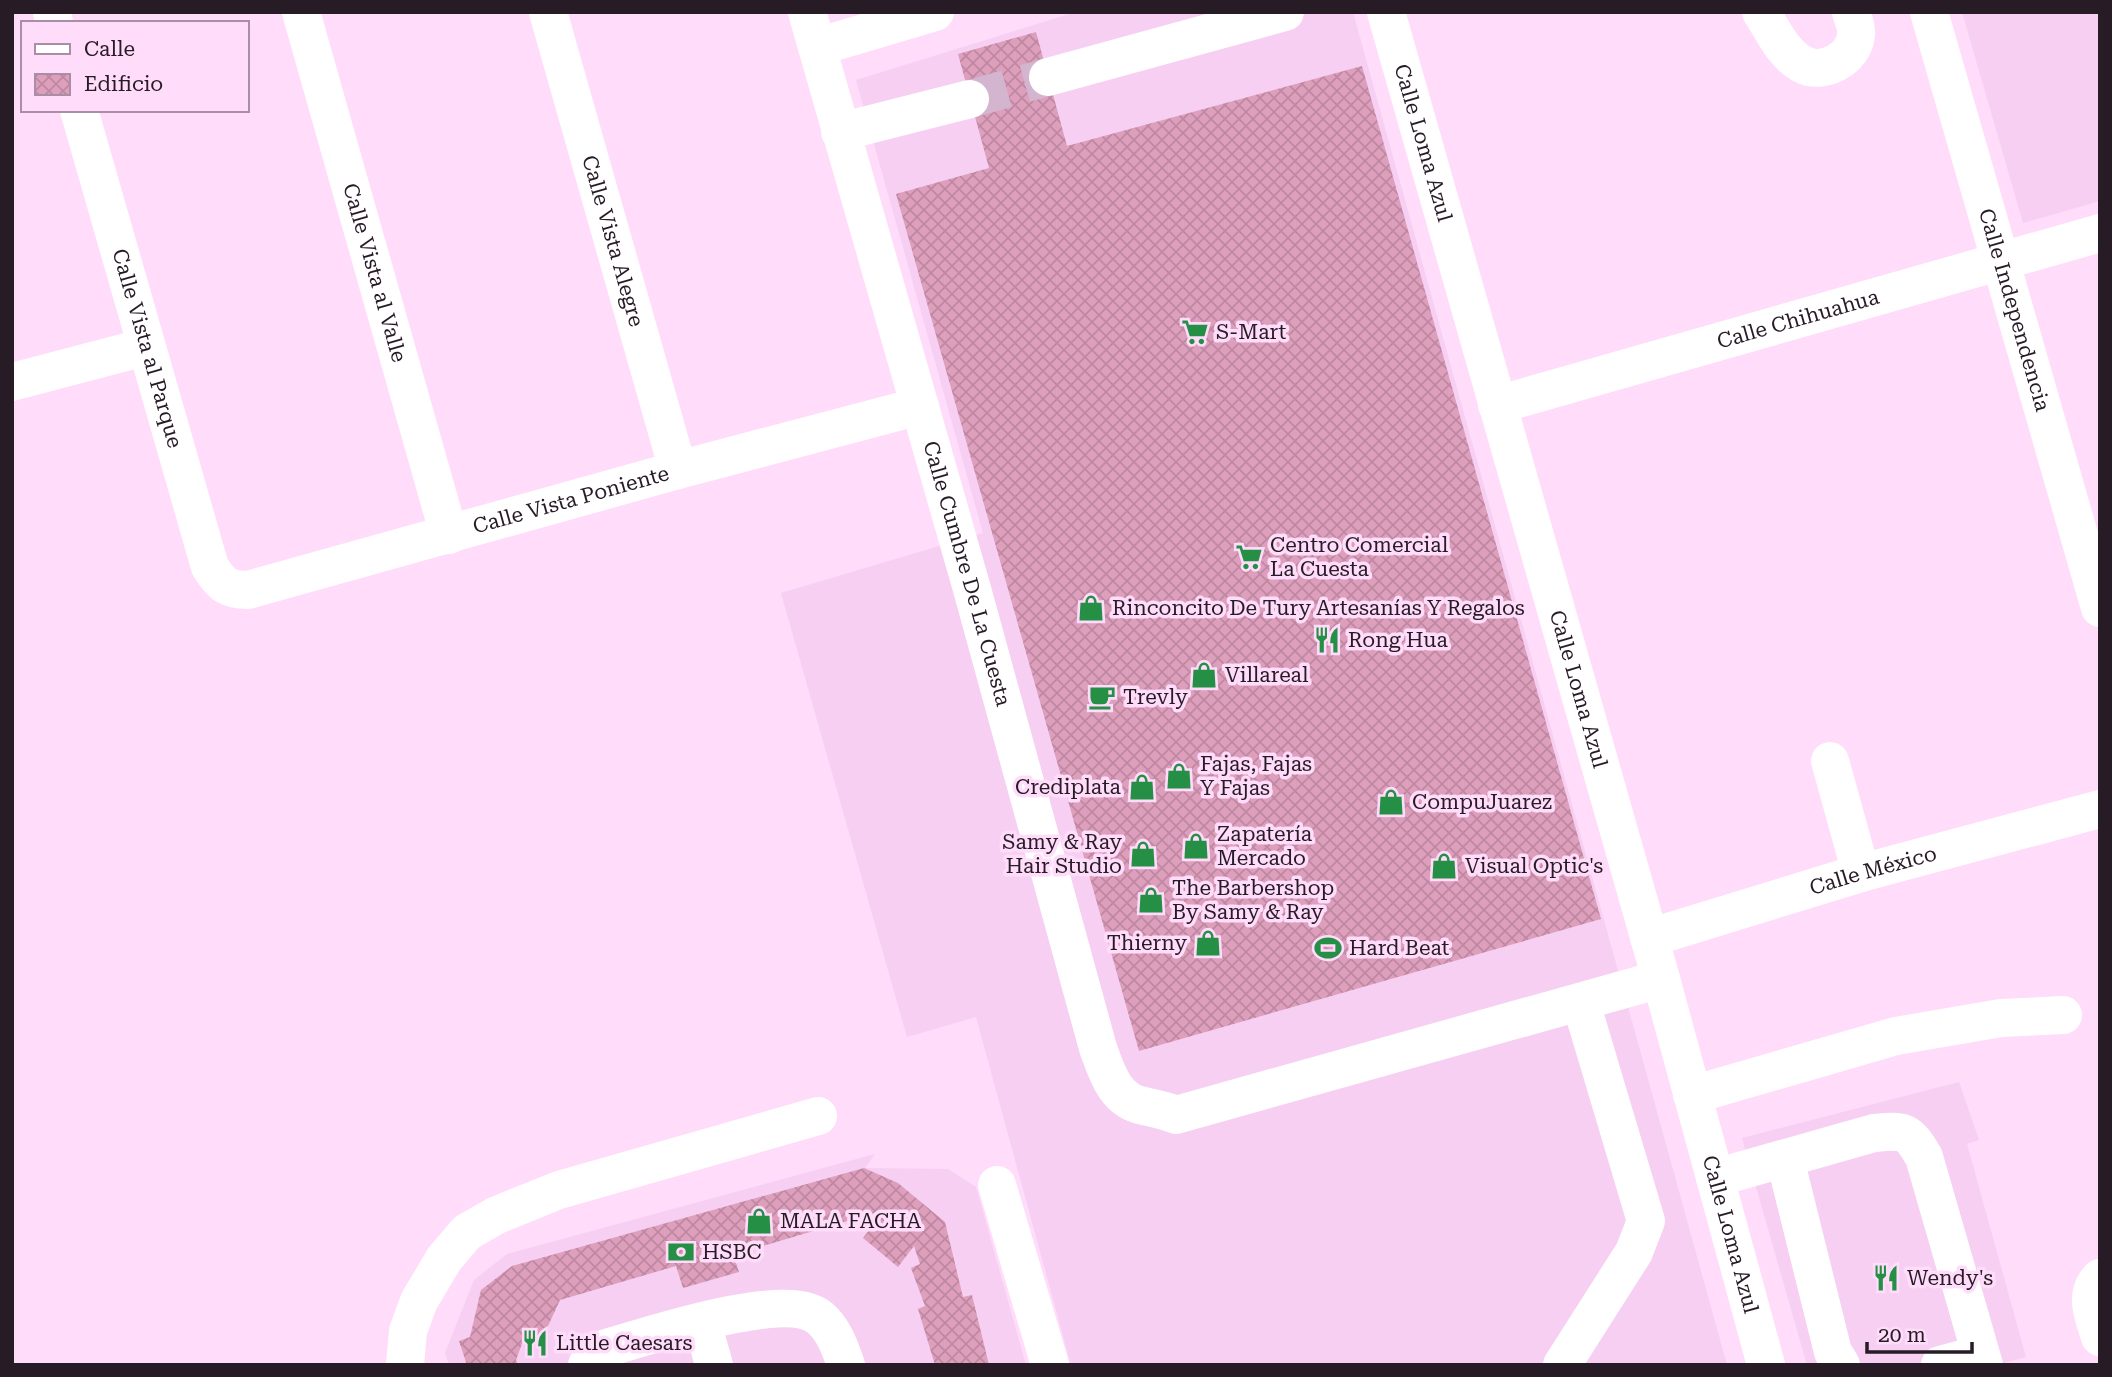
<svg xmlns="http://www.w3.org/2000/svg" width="2112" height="1377" viewBox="0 0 2112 1377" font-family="'Roboto Serif',serif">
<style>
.built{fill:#f6cff2}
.building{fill:url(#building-cross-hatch)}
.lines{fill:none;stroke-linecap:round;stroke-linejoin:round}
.minor-tunnel{stroke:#d3b5d0;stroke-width:38;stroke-dasharray:38 19;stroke-linecap:butt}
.minor{stroke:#fff;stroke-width:38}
.labels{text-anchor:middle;stroke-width:7;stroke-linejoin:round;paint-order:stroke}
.street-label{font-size:21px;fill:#271b26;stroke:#fedcfa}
.poi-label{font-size:21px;fill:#271b26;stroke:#fedcfa;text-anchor:start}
</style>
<defs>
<pattern id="building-cross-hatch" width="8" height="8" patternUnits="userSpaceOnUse" patternTransform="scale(1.75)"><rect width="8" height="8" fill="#dd9fbc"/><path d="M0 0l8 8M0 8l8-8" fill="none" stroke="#be88a1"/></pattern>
</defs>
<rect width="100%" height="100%" fill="#fedcfa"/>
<g class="built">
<polygon points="1076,12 1353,12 1727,1365 1071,1365 976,1017 907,1037 781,593 983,533 856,80"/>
<polygon points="1962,12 2100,12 2100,201 2023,223"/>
<polygon points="1959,1082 1979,1140 1967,1144 2026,1357 1996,1365 1807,1365 1742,1138"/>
<polygon points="875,1154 865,1168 948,1169 976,1187 1026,1365 449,1365 445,1353 474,1280 507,1254"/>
</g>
<g class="building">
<polygon points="1036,32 1067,146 1362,66 1601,919 1139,1051 896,194 989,168 958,54"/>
<polygon points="864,1168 898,1183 945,1222 963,1297 972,1295 989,1365 935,1365 918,1309 925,1306 911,1268 920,1264 914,1246 898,1267 863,1238 876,1221 874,1213 733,1255 739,1272 683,1288 676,1266 560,1300 542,1339 523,1341 516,1360 518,1365 467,1365 459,1341 470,1337 481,1290 512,1266"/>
</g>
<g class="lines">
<polyline class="minor-tunnel" points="970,99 1048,77"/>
<g class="minor">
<polyline points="52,12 54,23"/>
<path id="s1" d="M301,12L449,535"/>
<path id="s2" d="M548,12L678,470"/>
<path id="s3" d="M807,12L972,589L1098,1048C1107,1073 1115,1101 1144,1106C1156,1109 1165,1110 1176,1115L1661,979"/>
<path id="s4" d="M1386,12L1661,979L1766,1365"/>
<path d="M1761,12C1773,30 1782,53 1802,64C1823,76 1855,58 1856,34C1857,27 1853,19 1851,12"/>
<path id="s5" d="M1929,12L2100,608"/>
<polyline points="817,47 935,12"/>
<polyline points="1048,77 1285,12"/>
<path id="s6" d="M79,110L210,567C221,584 227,590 248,590L678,470L920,406"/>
<polyline points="840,132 970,99"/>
<polyline points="12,382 145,347"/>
<path id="s7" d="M1497,405L2100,233"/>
<polyline points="1830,761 1861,873"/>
<path id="s8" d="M1649,938L1861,873L2100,809"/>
<polyline points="1692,1095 1896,1036 2001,1018 2063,1015"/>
<polyline points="1785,1159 1833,1352 1841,1365"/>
<path d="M1715,1178L1874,1133C1905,1130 1908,1130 1924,1157L1984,1365"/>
<polyline points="997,1185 1050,1365"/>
<path d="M2100,1278C2083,1295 2094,1317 2100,1337"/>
<polyline points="702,1322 714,1365"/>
<polyline points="405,1365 408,1331 419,1301 444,1259 467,1232 497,1215 559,1190 818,1116"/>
<path d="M587,1365L590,1358L603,1349C646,1337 785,1289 820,1318C834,1330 840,1348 846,1365"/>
<polyline points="1562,1365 1634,1252 1646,1221 1581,1003"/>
<polyline points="1940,1365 1980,1354"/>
</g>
</g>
<defs>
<g id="supermarket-bare" transform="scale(2.1)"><path d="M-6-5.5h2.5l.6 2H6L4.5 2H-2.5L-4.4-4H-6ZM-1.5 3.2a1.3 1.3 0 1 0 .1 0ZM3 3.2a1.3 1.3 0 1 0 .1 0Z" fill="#258f46" stroke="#fedcfa" stroke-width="2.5" paint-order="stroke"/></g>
<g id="shop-bare" transform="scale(2.1)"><path d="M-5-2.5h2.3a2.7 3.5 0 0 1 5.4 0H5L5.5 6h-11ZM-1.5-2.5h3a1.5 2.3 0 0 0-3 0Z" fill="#258f46" stroke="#fedcfa" stroke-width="2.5" paint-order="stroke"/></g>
<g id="restaurant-bare" transform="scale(2.1)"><path d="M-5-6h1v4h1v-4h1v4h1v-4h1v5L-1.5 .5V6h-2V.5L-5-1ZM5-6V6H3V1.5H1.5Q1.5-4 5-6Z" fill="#258f46" stroke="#fedcfa" stroke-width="2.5" paint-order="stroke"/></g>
<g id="cafe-bare" transform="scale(2.1)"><path d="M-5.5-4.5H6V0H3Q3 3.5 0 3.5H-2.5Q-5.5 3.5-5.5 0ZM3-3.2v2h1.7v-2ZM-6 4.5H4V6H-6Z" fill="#258f46" stroke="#fedcfa" stroke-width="2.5" paint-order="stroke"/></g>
<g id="stadium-bare" transform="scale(2.1)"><path d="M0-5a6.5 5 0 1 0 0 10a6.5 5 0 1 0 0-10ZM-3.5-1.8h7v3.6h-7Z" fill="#258f46" stroke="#fedcfa" stroke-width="2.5" paint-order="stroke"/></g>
<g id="bank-bare" transform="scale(2.1)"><path d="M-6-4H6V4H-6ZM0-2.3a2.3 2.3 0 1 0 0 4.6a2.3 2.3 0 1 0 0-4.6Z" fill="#258f46" stroke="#fedcfa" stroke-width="2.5" paint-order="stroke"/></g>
</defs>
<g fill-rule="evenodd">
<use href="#supermarket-bare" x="1195" y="332"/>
<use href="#supermarket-bare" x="1249" y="557"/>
<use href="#shop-bare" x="1091" y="608"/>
<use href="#restaurant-bare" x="1327" y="640"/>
<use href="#shop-bare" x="1204" y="675"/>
<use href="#cafe-bare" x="1102" y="697"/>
<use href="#shop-bare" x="1179" y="776"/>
<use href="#shop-bare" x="1142" y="787"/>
<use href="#shop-bare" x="1391" y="802"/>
<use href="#shop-bare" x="1196" y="846"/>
<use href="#shop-bare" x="1143" y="854"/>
<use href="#shop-bare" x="1444" y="866"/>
<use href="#shop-bare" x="1151" y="900"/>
<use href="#shop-bare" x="1208" y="943"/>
<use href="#stadium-bare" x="1328" y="948"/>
<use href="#shop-bare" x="759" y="1221"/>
<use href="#bank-bare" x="681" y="1252"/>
<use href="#restaurant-bare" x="1886" y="1278"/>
<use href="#restaurant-bare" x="535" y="1343"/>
</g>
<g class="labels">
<g class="street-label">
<text dy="7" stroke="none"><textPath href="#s4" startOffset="136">Calle Loma Azul</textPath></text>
<text dy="7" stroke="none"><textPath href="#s2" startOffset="238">Calle Vista Alegre</textPath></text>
<text dy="7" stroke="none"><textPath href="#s1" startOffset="271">Calle Vista al Valle</textPath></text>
<text dy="7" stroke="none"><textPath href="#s5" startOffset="310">Calle Independencia</textPath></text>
<text dy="7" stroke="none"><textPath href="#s7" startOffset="313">Calle Chihuahua</textPath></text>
<text dy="7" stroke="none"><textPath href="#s6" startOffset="248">Calle Vista al Parque</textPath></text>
<text dy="7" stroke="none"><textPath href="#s6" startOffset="858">Calle Vista Poniente</textPath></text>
<text dy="7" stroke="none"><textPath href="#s3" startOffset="584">Calle Cumbre De La Cuesta</textPath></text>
<text dy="7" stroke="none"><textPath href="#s4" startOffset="704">Calle Loma Azul</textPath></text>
<text dy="7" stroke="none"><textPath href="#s8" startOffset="234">Calle México</textPath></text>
<text dy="7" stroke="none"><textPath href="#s4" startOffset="1270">Calle Loma Azul</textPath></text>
</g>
<g class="poi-label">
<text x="1216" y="339">S-Mart</text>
<text x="1270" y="552">Centro Comercial<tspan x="1270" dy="24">La Cuesta</tspan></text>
<text x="1112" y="615">Rinconcito De Tury Artesanías Y Regalos</text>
<text x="1348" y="647">Rong Hua</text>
<text x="1225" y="682">Villareal</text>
<text x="1123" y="704">Trevly</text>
<text x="1200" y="771">Fajas, Fajas<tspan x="1200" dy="24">Y Fajas</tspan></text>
<text x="1121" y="794" text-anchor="end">Crediplata</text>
<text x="1412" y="809">CompuJuarez</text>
<text x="1217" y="841">Zapatería<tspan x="1217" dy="24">Mercado</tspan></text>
<text x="1122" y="849" text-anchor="end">Samy &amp; Ray<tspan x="1122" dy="24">Hair Studio</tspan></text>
<text x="1465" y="873">Visual Optic's</text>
<text x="1172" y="895">The Barbershop<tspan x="1172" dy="24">By Samy &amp; Ray</tspan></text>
<text x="1187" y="950" text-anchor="end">Thierny</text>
<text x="1349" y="955">Hard Beat</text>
<text x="780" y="1228">MALA FACHA</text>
<text x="702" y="1259">HSBC</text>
<text x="1907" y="1285">Wendy's</text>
<text x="556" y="1350">Little Caesars</text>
</g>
</g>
<rect width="2112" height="1377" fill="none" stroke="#271b26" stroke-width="28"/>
<rect x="21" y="21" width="228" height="91" fill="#fedcfa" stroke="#a88fa5" stroke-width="2"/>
<rect x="35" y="44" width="35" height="10" fill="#ffffff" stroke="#a88fa5" stroke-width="2"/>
<text x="84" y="56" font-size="21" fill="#271b26">Calle</text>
<rect x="35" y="74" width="35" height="21" fill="url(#building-cross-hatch)" stroke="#a88fa5" stroke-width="2"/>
<text x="84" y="91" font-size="21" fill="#271b26">Edificio</text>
<path d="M1867 1342v10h105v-10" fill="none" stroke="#271b26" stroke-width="3.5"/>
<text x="1878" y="1342" font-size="21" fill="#271b26" stroke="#fedcfa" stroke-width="5" paint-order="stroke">20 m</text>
</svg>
